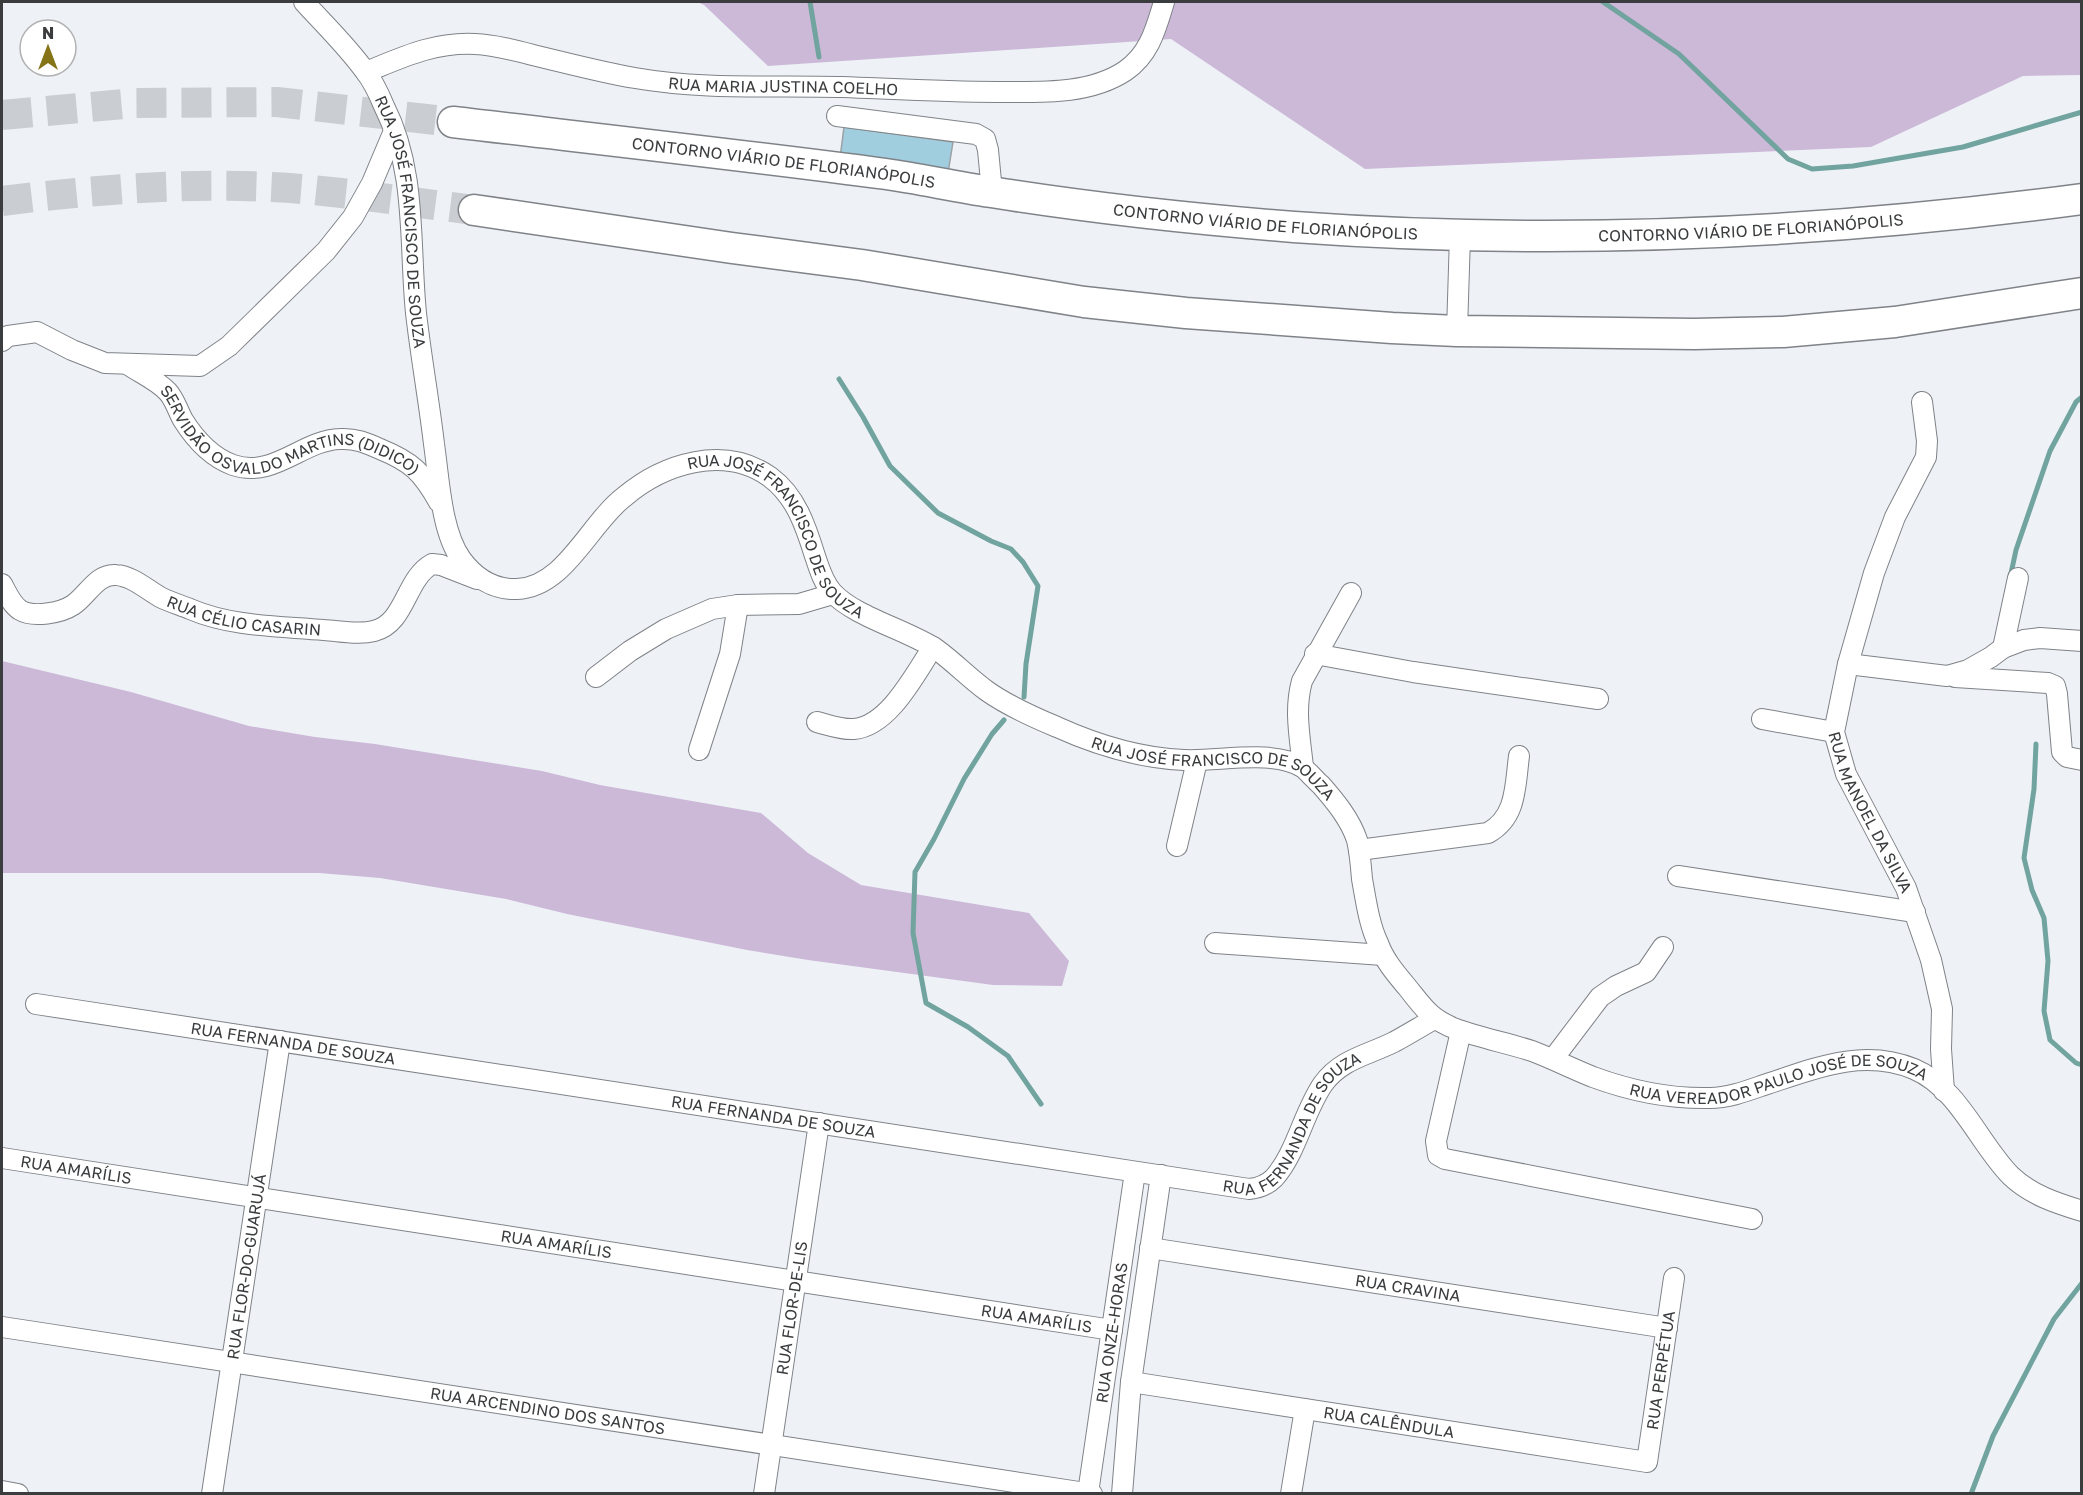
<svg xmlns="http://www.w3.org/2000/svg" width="2083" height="1495" viewBox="0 0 2083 1495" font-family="'Golos Text',sans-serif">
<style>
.green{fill:#ccb9d8}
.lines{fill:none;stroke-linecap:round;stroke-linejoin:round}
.stream{stroke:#71a39f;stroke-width:5}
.building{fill:#a0cede;stroke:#9ba1a4;stroke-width:1.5}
.highway-tunnel{stroke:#caced2;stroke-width:30;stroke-dasharray:30 15;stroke-linecap:butt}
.minor-casing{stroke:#7f8388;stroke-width:22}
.highway-casing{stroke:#7f8388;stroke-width:33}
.minor{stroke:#fff;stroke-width:20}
.highway{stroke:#fff;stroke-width:30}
.labels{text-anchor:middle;stroke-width:6;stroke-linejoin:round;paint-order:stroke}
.street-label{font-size:16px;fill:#3a3c3e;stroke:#fff}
</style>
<rect width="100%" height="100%" fill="#eef2f7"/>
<g class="green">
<polygon points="697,2 2081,2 2081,75 2023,76 1871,147 1365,169 1171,39 768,66 704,5"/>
<polygon points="2,661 131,692 249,726 315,737 375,744 542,771 600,785 761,813 808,853 861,885 1029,913 1069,961 1062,986 993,985 808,960 747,950 567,914 506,899 380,878 319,873 2,873"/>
</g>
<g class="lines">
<g class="stream">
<polyline points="810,2 819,57"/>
<polyline points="1603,2 1679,54 1788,159 1812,169 1853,166 1963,147 2082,112"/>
<polyline points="839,379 863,417 890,466 938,513 991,541 1011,549 1023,562 1038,586 1026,664 1024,697"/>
<polyline points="2010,578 2016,550 2050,451 2076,402 2082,397"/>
<polyline points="1004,720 992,734 964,779 934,839 915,872 913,933 926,1003 968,1027 1008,1056 1041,1104"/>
<polyline points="2036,744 2034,789 2024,858 2032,890 2044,918 2048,961 2044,1011 2050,1040 2076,1063 2082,1065"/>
<polyline points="1971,1494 1993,1436 2054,1319 2082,1283"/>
</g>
</g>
<polygon class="building" points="844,127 953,142 948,173 840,158"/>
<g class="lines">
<g class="highway-tunnel">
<polyline points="2,115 135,103 277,102 453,122"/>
<path d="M2,201C98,189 205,181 302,189C359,194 417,203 474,210"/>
</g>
<g class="minor-casing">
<g id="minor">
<path id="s1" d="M304,2C324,24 347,46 365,71C373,81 379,94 384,106C417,171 409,243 416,313C421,357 429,401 434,444C439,478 441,531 461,559C475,578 494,590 517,589C565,587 589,524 624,497C663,464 724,444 770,477C796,496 806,527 815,556C819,568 823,582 832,592C853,616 907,630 936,649C954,662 969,678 987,691C1008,706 1033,717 1057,727C1099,746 1139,758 1184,760C1218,762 1272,749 1302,767C1305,768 1318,783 1321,785C1335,801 1350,819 1357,840C1360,853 1361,866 1362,879C1366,901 1369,924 1378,943C1384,960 1396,974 1407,987C1424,1008 1430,1019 1456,1029C1481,1038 1507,1043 1532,1051C1553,1059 1573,1069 1593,1077C1631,1091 1669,1099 1710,1098C1727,1098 1744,1092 1761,1086C1811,1070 1861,1047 1914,1069C1959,1088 1979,1144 2011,1176C2031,1195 2056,1203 2082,1211"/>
<path id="s2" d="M366,72C403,57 434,42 475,44C495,45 514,50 533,55C567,63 600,72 635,78C703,90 774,85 843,87C894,89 946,92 997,92C1039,92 1089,95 1125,71C1150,54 1156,28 1164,2"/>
<polyline points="837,116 976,134 985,139 988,150 992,192"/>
<polyline points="1457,331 1460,236"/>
<polyline points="2,341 8,336 37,332 72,350 105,363 200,366 229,346 326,251 353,217 372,183 394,131"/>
<path id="s3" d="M127,364C140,373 157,380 168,392C175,400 178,411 183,420C195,439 211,457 233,465C274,479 302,440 340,439C355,438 367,443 380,449C412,462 422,472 439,502"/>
<path id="s4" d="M1922,402L1927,441L1926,457L1895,517L1874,573L1848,664L1834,732L1846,774L1906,888L1931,960L1942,1009L1941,1049L1944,1091"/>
<path id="s5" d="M2,584C7,593 11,604 20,610C33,618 61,613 73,605C87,596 97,573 116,575C132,576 146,589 160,597C170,602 180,605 190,609C232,627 279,626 324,630C340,631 359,635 374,631C406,623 405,579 432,564L441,565L477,579"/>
<polyline points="2003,648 2018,578"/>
<polyline points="1315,654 1413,672 1598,699"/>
<polyline points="1848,664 1947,676 1968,670 1991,657 2003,648 2024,640 2040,638 2082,641"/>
<polyline points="596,677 630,651 666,629 712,609 738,605 799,604 833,594"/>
<polyline points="1955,677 2048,683 2055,686 2057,694 2062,752 2067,757 2082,760"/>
<polyline points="1762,719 1834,732"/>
<path d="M817,722C829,725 842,730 854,729C889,726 915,674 933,647"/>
<polyline points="699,750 730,654 738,605"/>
<path d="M1303,767C1300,738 1294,710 1302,681L1351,593"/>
<polyline points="1177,846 1197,761"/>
<path d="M1359,850L1488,833C1517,817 1515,786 1519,756"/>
<polyline points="1678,876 1915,912"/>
<polyline points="1215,943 1383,955"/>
<path id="s6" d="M36,1004L1249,1189C1259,1188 1267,1185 1274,1178C1297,1152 1303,1113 1323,1084C1341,1059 1368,1055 1394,1042C1407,1035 1420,1027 1434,1019"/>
<polyline points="1461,1031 1436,1141 1438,1155 1445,1159 1752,1219"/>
<polyline points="1553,1059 1600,997 1616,986 1646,972 1663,947"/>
<path id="s7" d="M2,1158L1112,1330"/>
<path id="s8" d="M1150,1248L1667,1328"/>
<path id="s9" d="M2,1327L1092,1494"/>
<path id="s10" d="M1131,1382L1647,1462L1674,1278"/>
<polyline points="2,1491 18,1494"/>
<path id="s11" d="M1088,1493L1135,1172"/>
<path id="s12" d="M212,1494L280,1041"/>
<path id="s13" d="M764,1494L819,1123"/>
<polyline points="1122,1494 1131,1382 1161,1175"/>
<polyline points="1291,1494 1305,1409"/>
</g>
</g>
<g class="highway-casing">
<g id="highway">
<path id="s14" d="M453,122C597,139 742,155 886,174C921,179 956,187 991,192C1091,208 1193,219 1294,227C1556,246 1821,234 2082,199"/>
<polyline points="474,210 732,248 862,265 1084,302 1186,313 1392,328 1457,331 1694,334 1783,332 1895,322 2082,293"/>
</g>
</g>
<use href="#minor" class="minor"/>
<use href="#highway" class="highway"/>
</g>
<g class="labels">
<g class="street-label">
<text dy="6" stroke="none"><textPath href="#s2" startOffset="426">RUA MARIA JUSTINA COELHO</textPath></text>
<text dy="6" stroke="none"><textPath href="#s14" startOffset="333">CONTORNO VIÁRIO DE FLORIANÓPOLIS</textPath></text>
<text dy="6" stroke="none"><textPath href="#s14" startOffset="819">CONTORNO VIÁRIO DE FLORIANÓPOLIS</textPath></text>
<text dy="6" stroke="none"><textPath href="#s1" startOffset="250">RUA JOSÉ FRANCISCO DE SOUZA</textPath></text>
<text dy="6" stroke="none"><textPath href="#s14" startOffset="1305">CONTORNO VIÁRIO DE FLORIANÓPOLIS</textPath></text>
<text dy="6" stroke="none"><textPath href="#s3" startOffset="196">SERVIDÃO OSVALDO MARTINS (DIDICO)</textPath></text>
<text dy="6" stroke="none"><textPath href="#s1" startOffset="1006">RUA JOSÉ FRANCISCO DE SOUZA</textPath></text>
<text dy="6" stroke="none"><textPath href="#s5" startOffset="278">RUA CÉLIO CASARIN</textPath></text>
<text dy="6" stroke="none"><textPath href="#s1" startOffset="1527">RUA JOSÉ FRANCISCO DE SOUZA</textPath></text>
<text dy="6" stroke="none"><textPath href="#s4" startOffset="435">RUA MANOEL DA SILVA</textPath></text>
<text dy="6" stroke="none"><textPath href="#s6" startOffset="260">RUA FERNANDA DE SOUZA</textPath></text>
<text dy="6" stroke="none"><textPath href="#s1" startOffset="2266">RUA VEREADOR PAULO JOSÉ DE SOUZA</textPath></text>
<text dy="6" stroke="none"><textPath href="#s6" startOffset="746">RUA FERNANDA DE SOUZA</textPath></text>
<text dy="6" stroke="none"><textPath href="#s6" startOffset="1304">RUA FERNANDA DE SOUZA</textPath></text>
<text dy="6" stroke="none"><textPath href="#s7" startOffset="75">RUA AMARÍLIS</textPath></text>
<text dy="6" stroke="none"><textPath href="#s7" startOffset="561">RUA AMARÍLIS</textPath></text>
<text dy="6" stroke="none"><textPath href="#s12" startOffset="230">RUA FLOR-DO-GUARUJÁ</textPath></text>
<text dy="6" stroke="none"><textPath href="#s8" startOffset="261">RUA CRAVINA</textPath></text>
<text dy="6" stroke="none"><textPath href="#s13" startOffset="188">RUA FLOR-DE-LIS</textPath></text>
<text dy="6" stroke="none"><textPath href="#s7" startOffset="1047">RUA AMARÍLIS</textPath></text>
<text dy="6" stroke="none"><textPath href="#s11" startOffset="162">RUA ONZE-HORAS</textPath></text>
<text dy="6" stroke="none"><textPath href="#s10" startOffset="615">RUA PERPÉTUA</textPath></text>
<text dy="6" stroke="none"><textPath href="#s9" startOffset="552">RUA ARCENDINO DOS SANTOS</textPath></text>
<text dy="6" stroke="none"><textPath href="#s10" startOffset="261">RUA CALÊNDULA</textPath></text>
</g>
</g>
<rect width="2083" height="1495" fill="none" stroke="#3a3c3e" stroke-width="6"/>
<g transform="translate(48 48)"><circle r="28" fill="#ffffff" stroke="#b0b1b2" stroke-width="1.5"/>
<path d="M0-4.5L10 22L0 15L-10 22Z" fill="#857518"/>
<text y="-9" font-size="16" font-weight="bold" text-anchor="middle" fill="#3a3c3e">N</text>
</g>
</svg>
